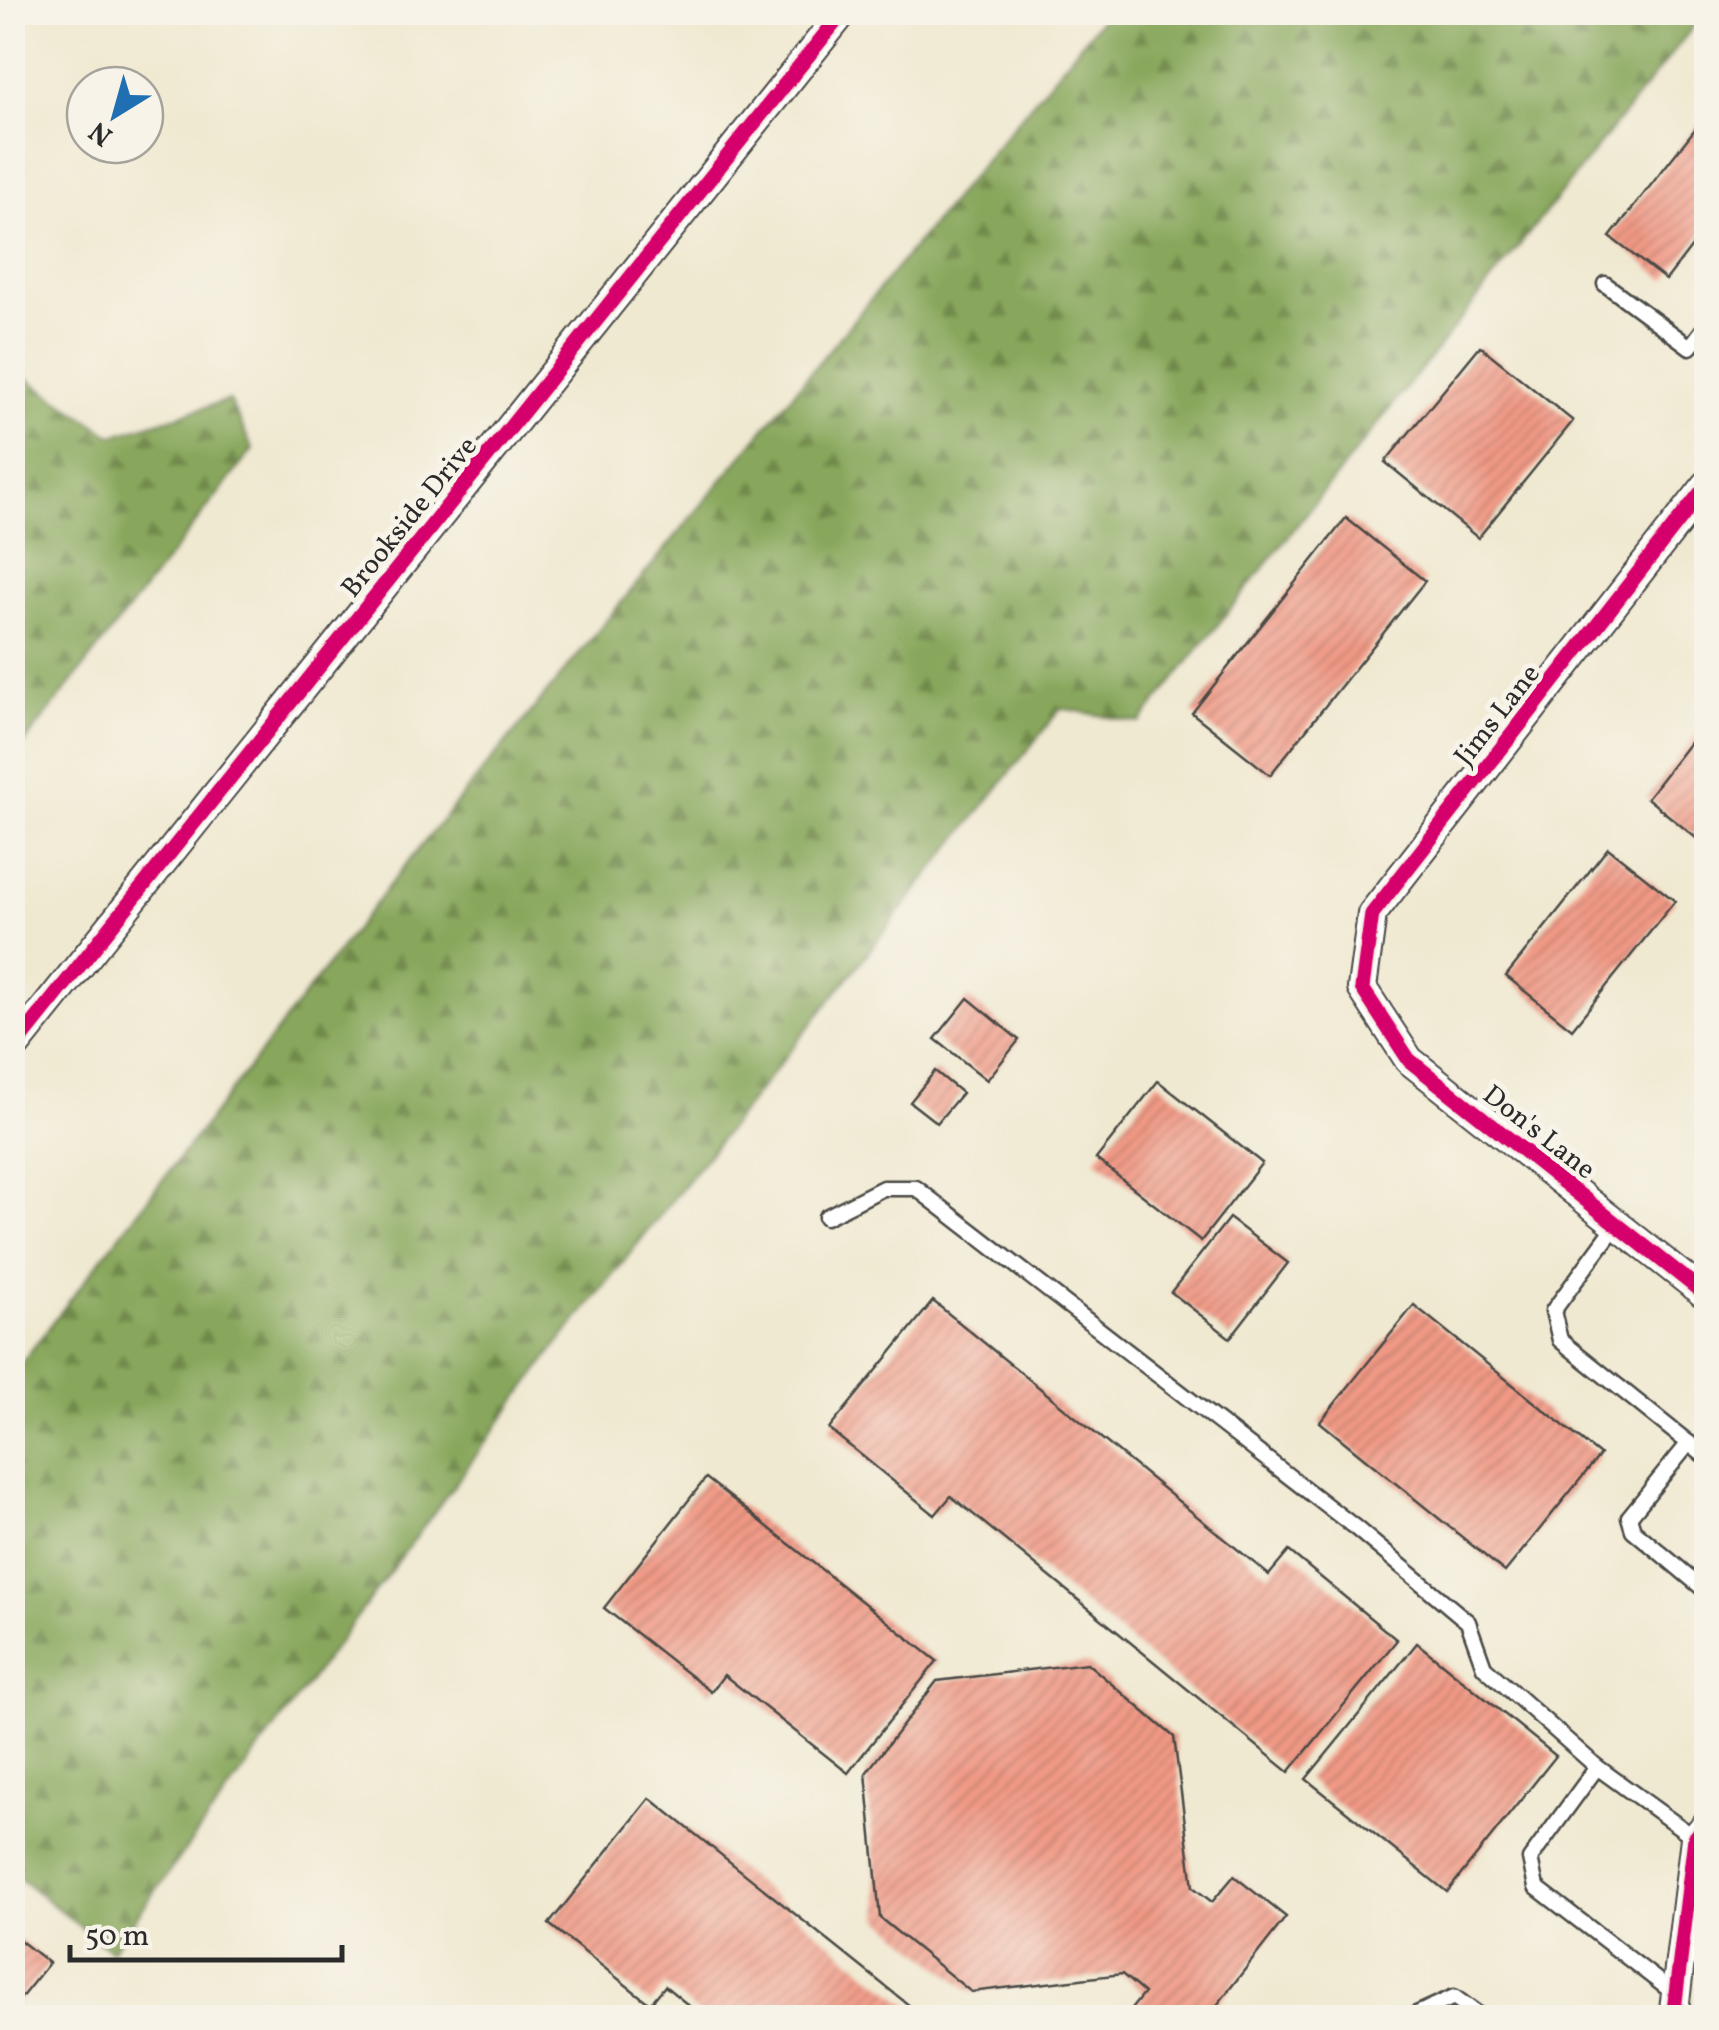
<svg xmlns="http://www.w3.org/2000/svg" width="1719" height="2030" viewBox="0 0 1719 2030" font-family="Vollkorn,serif">
<style>
.forest{fill:url(#forest-firs);stroke:#5a6943;stroke-width:2.5}
.building{fill:url(#building-hatch)}
.lines{fill:none;stroke-linecap:round;stroke-linejoin:round}
.lane-casing{stroke:#494844;stroke-width:19}
.street-casing{stroke:#494844;stroke-width:32}
.lane{stroke:#fff;stroke-width:14}
.street{stroke:#fff;stroke-width:28}
.cycleway-casing{stroke:#f7f3e8;stroke-width:21}
.cycleway{stroke:#d6006c;stroke-width:15}
.labels{text-anchor:middle;stroke-width:10;stroke-linejoin:round;paint-order:stroke}
.street-label{font-size:28px;fill:#2b2b2b;stroke:#f7f3e8}
</style>
<defs>
<pattern id="forest-firs" width="22" height="20" patternUnits="userSpaceOnUse" patternTransform="scale(2.5)"><rect width="22" height="20" fill="#88a75b"/><path d="M5 1l3.5 6h-7zM16 11l3.5 6h-7z" fill="#6f884b"/></pattern>
<pattern id="building-hatch" width="6" height="6" patternUnits="userSpaceOnUse" patternTransform="scale(2.5)"><rect width="6" height="6" fill="#f19a86"/><path d="M-1 1l2-2M0 6l6-6M5 7l2-2" fill="none" stroke="#c37e6e"/></pattern>
</defs>
<rect width="100%" height="100%" fill="#f7f3e8"/>
<filter id="ink" filterUnits="userSpaceOnUse"><feTurbulence type="fractalNoise" baseFrequency=".01" numOctaves="2"/><feDisplacementMap in="SourceGraphic" scale="20" xChannelSelector="R" yChannelSelector="G"/><feConvolveMatrix kernelMatrix="1 2 1 2 8 2 1 2 1" color-interpolation-filters="sRGB"/></filter>
<filter id="wash" filterUnits="userSpaceOnUse"><feTurbulence type="fractalNoise" baseFrequency=".0048" numOctaves="4" result="noise"/><feDisplacementMap in="SourceGraphic" scale="40" xChannelSelector="R" yChannelSelector="G"/><feGaussianBlur stdDeviation="2.25" result="paint"/><feColorMatrix in="noise" values="0 0 0 0 0 0 0 0 0 0 0 0 0 0 0 0 0 1.4 0 .05"/><feComposite in="paint" operator="in"/></filter>
<g filter="url(#wash)">
<rect width="100%" height="100%" fill="#f0e9d1"/>
<g class="forest">
<polygon points="1106,13 1704,13 1140,723 1061,708 552,1352 111,1951 13,1873 13,1374 394,879"/>
<polygon points="13,369 112,436 229,400 253,449 13,758"/>
</g>
<g id="blocks">
<g class="building">
<polygon points="1706,115 1706,228 1666,280 1610,237"/>
<polygon points="1480,346 1573,421 1478,538 1385,462"/>
<polygon points="1346,518 1425,581 1270,775 1192,713"/>
<polygon points="1706,722 1706,846 1647,798"/>
<polygon points="1608,848 1675,901 1572,1029 1506,976"/>
<polygon points="968,998 1019,1040 987,1080 935,1039"/>
<polygon points="935,1071 962,1093 937,1123 910,1102"/>
<polygon points="1158,1081 1262,1163 1201,1241 1096,1159"/>
<polygon points="1229,1218 1288,1263 1230,1338 1171,1292"/>
<polygon points="933,1301 1269,1575 1289,1551 1397,1640 1289,1772 951,1496 935,1515 829,1429"/>
<polygon points="1414,1305 1600,1455 1505,1572 1320,1422"/>
<polygon points="706,1478 937,1661 848,1773 724,1675 711,1692 604,1608"/>
<polygon points="1417,1643 1556,1756 1447,1892 1306,1779"/>
<polygon points="1087,1663 1174,1737 1193,1887 1212,1902 1234,1876 1286,1917 1207,2018 1124,2018 1144,1993 1122,1974 971,1992 880,1918 866,1773 937,1681"/>
<polygon points="650,1798 925,2018 704,2018 665,1986 650,2004 549,1924"/>
<polygon points="12,1934 49,1963 12,2009"/>
</g>
</g>
</g>
<g filter="url(#ink)">
<use href="#blocks" fill-opacity="0" stroke="#494844" stroke-width="2.5"/>
<g class="lines">
<g class="lane-casing">
<g id="lane">
<polyline points="1605,284 1690,347 1706,326"/>
<polyline points="826,1217 883,1188 916,1188 1357,1529 1468,1622 1484,1667 1597,1767"/>
<polyline points="1617,1224 1553,1311 1560,1340 1706,1457"/>
<polyline points="1689,1443 1629,1517 1633,1530 1706,1591"/>
<polyline points="1675,1994 1536,1887 1530,1859 1597,1767 1695,1838"/>
<polyline points="1408,2018 1454,1997 1483,2018"/>
</g>
</g>
<g class="street-casing">
<g id="street">
<polyline points="1706,486 1372,914 1362,988 1409,1060 1706,1295"/>
<polyline points="12,1050 843,12"/>
<polyline points="1673,2018 1695,1838 1706,1825"/>
</g>
</g>
<use href="#lane" class="lane"/>
<use href="#street" class="street"/>
<g class="cycleway-casing">
<g id="cycleway">
<polyline points="1706,486 1372,914 1362,988 1409,1060 1706,1295"/>
<polyline points="12,1050 843,12"/>
<polyline points="1673,2018 1695,1838 1706,1825"/>
</g>
</g>
<use href="#cycleway" class="cycleway"/>
</g>
</g>
<g class="labels">
<g class="street-label">
<text transform="translate(408 516) rotate(-51)" y="10">Brookside Drive</text>
<text transform="translate(1496 714) rotate(-52)" y="10">Jims Lane</text>
<text transform="translate(1540 1131) rotate(38)" y="10">Don's Lane</text>
</g>
</g>
<rect width="1719" height="2030" fill="none" stroke="#f7f3e8" stroke-width="50"/>
<g transform="translate(115 115) rotate(217)"><circle r="48" fill="#f7f3e8" stroke="#a5a39c" stroke-width="2.5"/>
<path d="M0-8L18 38L0 25L-18 38Z" fill="#1f6fb2"/>
<text y="-15" font-size="28" font-weight="bold" text-anchor="middle" fill="#2b2b2b">N</text>
</g>
<path d="M70 1945v15h272v-15" fill="none" stroke="#2b2b2b" stroke-width="5"/>
<text x="85" y="1945" font-size="30" fill="#2b2b2b" stroke="#f7f3e8" stroke-width="8" paint-order="stroke">50 m</text>
</svg>
